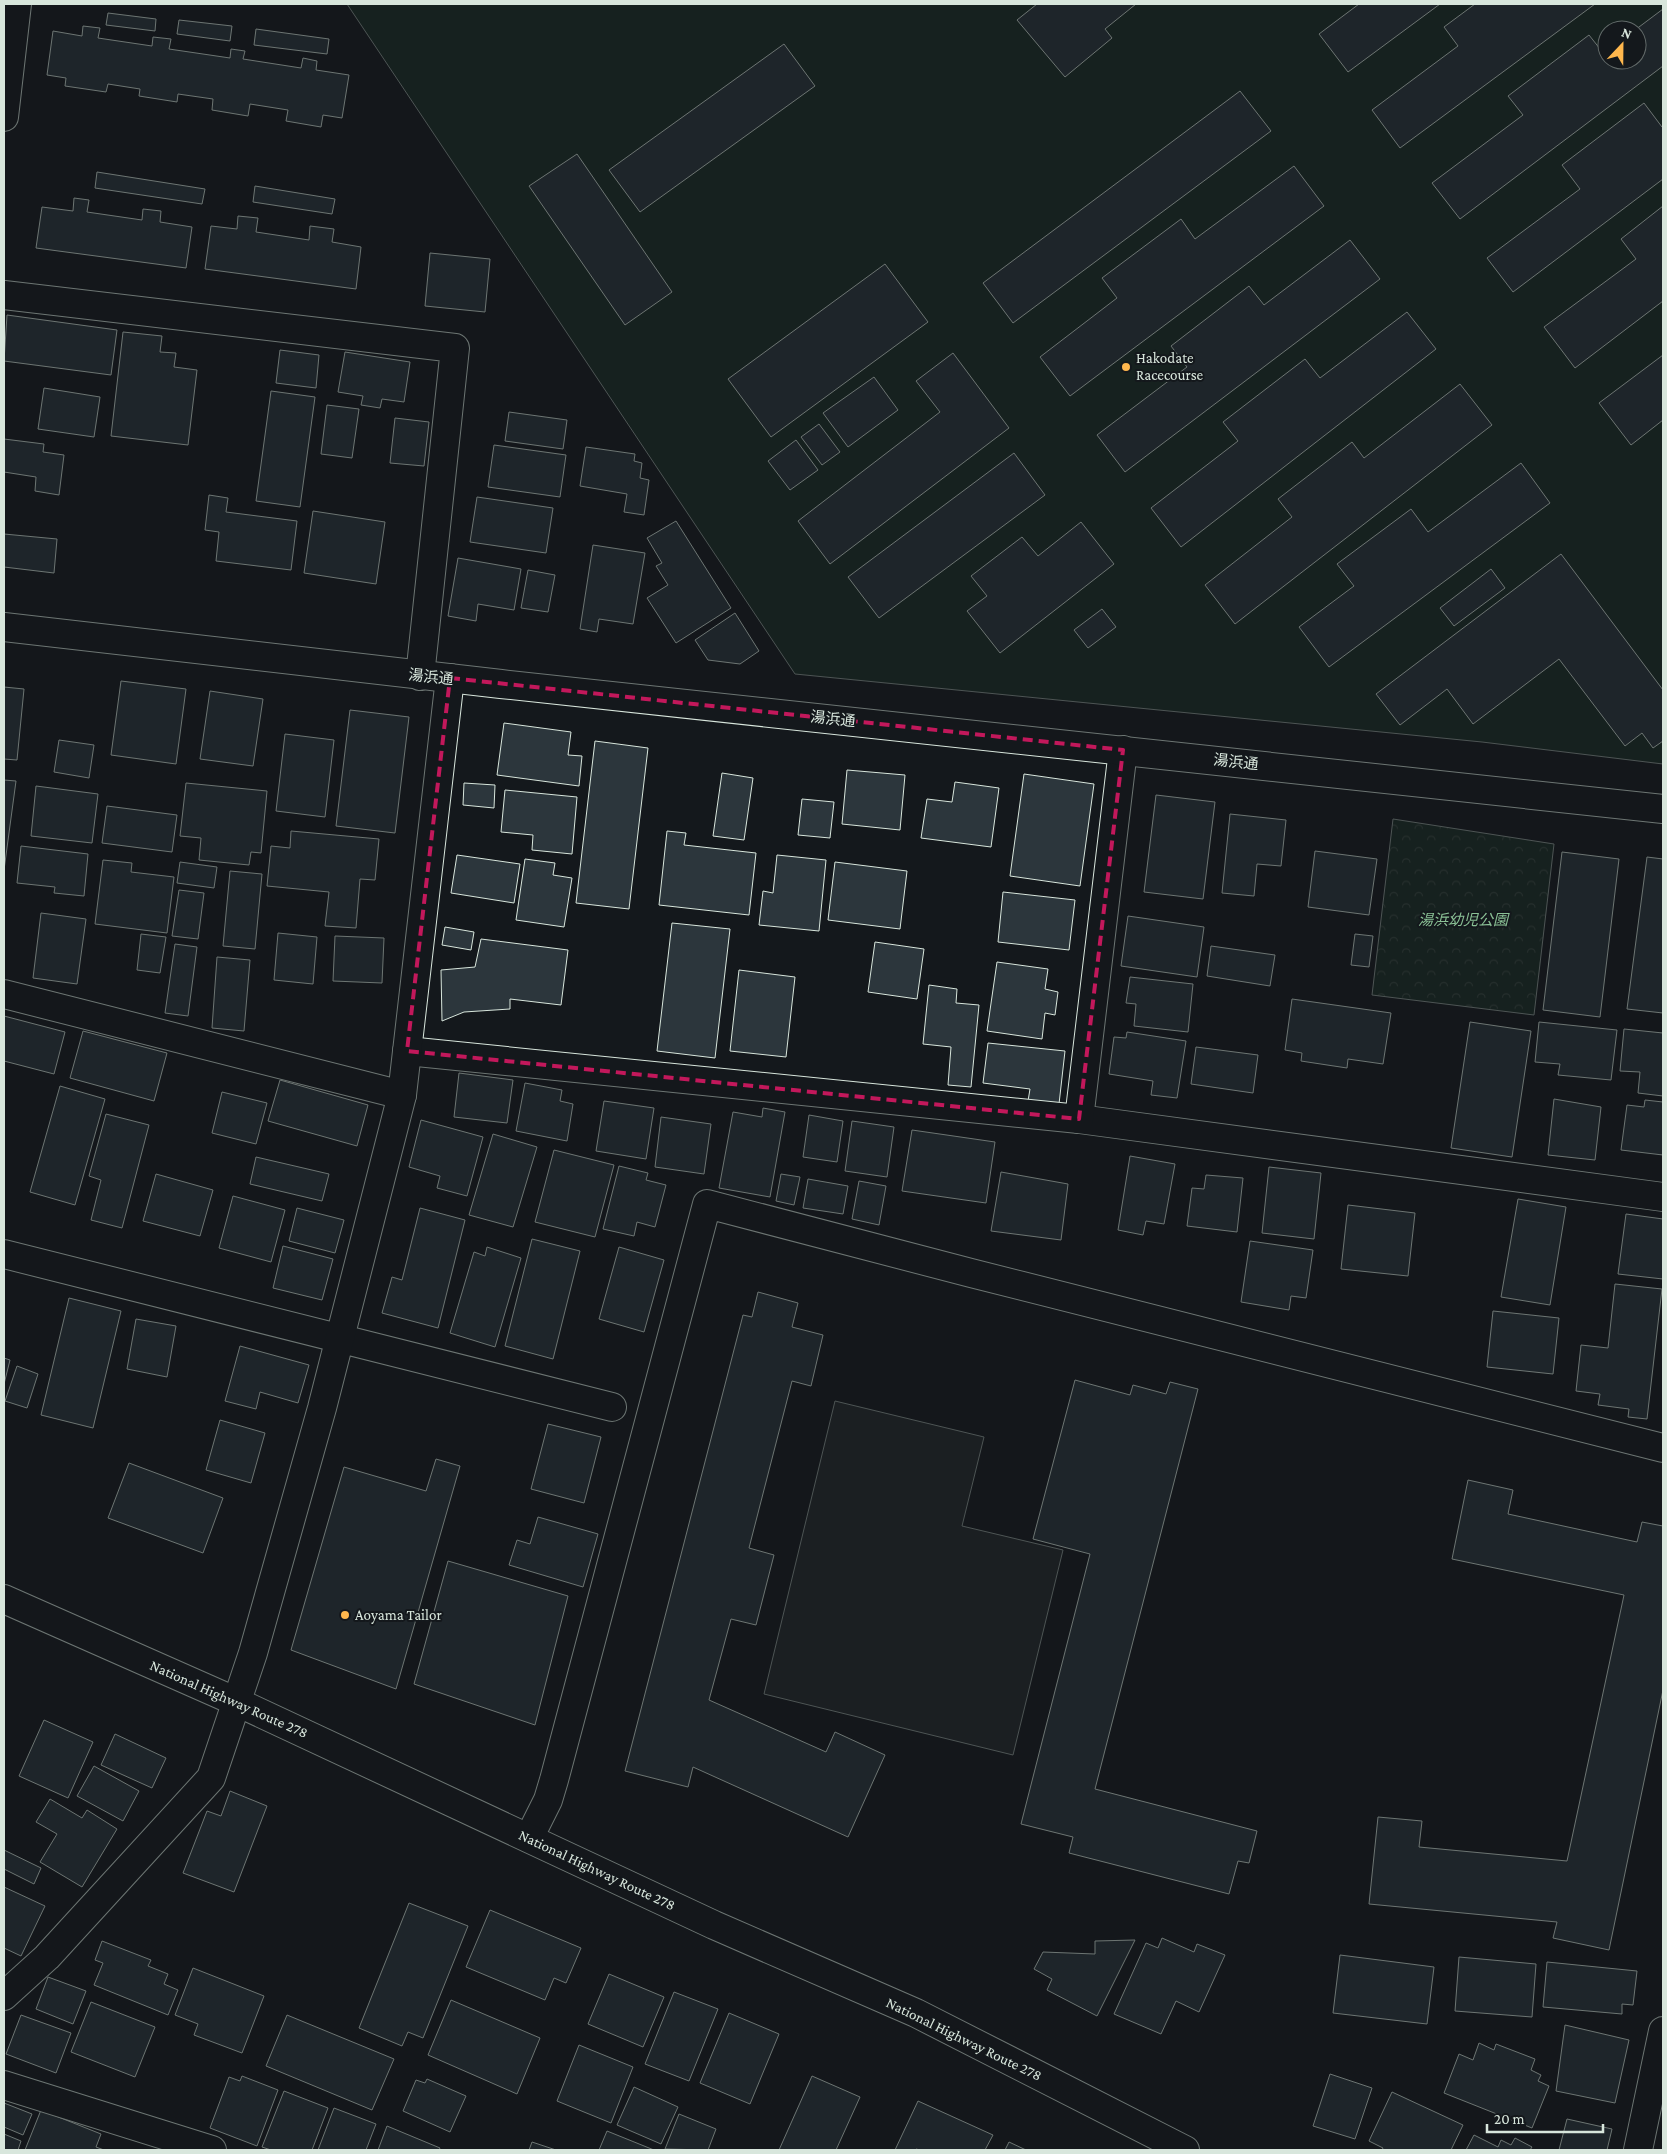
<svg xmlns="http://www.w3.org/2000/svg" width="1667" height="2154" viewBox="0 0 1667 2154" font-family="'Crimson Pro','Noto Sans JP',serif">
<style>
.park{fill:url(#park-crowns);stroke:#939e99}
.pitch{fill:#1a2d24;stroke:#939e99;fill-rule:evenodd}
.parking{fill:#24282b;stroke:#939e99}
.building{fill:#2c363c;stroke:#d8e6dc}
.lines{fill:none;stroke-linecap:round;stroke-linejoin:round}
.street-casing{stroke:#d8e6dc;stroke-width:30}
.secondary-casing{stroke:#d8e6dc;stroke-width:30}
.highway-casing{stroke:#d8e6dc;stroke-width:30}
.street{stroke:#14181c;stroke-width:28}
.secondary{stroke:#14181c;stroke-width:28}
.highway{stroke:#14181c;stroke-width:28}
.marked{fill:none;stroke:#c2185b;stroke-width:4;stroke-dasharray:10 6;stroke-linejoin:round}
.poi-dot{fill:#ffb74d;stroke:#14181c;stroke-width:2}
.labels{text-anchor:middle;stroke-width:4;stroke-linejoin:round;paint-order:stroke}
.poi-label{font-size:15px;fill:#d8e6dc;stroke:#14181c;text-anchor:start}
.street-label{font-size:15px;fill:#d8e6dc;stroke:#14181c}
.park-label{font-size:15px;font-style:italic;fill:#8ac095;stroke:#14181c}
</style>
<defs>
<pattern id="park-crowns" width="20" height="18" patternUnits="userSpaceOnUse" patternTransform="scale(1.25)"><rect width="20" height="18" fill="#1a2d24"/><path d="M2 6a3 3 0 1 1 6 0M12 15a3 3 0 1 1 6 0" fill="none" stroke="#3b4b43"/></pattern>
</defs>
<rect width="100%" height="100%" fill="#14181c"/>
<polygon class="park" points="1393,819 1554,844 1534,1015 1372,995"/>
<path class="pitch" d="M347,4H1663V764L1482,742L795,674ZM1607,30H1637V60H1607Z"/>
<polygon class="parking" points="835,1401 984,1437 962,1526 1063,1550 1013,1755 764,1694"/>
<g class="building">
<polygon points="1037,4 1136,4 1105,29 1112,38 1065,77 1017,20"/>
<polygon points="1359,4 1440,4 1348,72 1319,34"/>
<polygon points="1475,4 1595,4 1400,148 1372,110 1458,46 1444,27"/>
<polygon points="1663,9 1663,66 1460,219 1432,183 1523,115 1508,96 1589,35 1604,54 1607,51 1607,60 1637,60 1637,30 1635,30"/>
<polygon points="108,13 156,19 155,31 106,25"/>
<polygon points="179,20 232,26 230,41 177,34"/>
<polygon points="83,26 100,28 98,38 152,46 153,37 171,39 169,49 230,58 231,49 245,51 243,59 301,68 303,58 317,61 316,70 349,75 342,118 323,115 321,127 286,121 288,110 250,104 248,116 212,110 213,99 178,94 177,102 139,96 140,89 108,84 106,92 65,86 66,78 47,75 53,31 82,36"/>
<polygon points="256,29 329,39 327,54 254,45"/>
<polygon points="784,44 815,86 640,212 609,170"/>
<polygon points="1240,91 1271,131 1013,323 983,283"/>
<polygon points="1644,103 1662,127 1663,126 1663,179 1513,292 1487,258 1580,189 1562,165"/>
<polygon points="577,154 672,292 625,325 529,186"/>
<polygon points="1294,166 1324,206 1070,396 1040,357 1117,298 1102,278 1181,219 1195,239"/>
<polygon points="97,172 205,189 202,204 95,188"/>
<polygon points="255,186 335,199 332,214 253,202"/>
<polygon points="74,198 89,200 87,212 142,220 143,209 161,211 160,222 192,227 186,268 36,248 42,207 73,211"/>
<polygon points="1663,206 1663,301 1575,368 1544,327 1636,259 1621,239"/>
<polygon points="238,216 258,218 256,232 309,240 310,226 334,229 332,242 361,247 356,289 205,269 211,226 237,229"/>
<polygon points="1350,240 1380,279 1125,472 1097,435 1187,367 1171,346 1249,286 1264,305"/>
<polygon points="430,253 490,259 485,312 425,306"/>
<polygon points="885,264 928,322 771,437 728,379"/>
<polygon points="1407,312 1436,349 1181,547 1151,508 1238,441 1223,422 1305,359 1320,378"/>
<polygon points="7,315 117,330 111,375 4,361"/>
<polygon points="123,332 162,336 160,352 176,353 174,367 197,370 188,445 111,436"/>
<polygon points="280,350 319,355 316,388 276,383"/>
<polygon points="345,352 410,362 404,402 382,399 380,408 361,405 363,396 338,392"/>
<polygon points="953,353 1009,428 830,564 798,521 940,412 916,381"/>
<polygon points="1663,355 1663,420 1631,445 1599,403"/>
<polygon points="874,377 898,410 848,447 823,413"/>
<polygon points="1460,384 1492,425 1235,624 1205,585 1292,517 1278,499 1352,442 1364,458"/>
<polygon points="44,388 100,397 94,437 38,429"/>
<polygon points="271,391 315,397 300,507 256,501"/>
<polygon points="327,405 359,409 352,458 321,454"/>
<polygon points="509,412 567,420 563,449 505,441"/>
<polygon points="395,418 429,422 424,466 390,463"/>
<polygon points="819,424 840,452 822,465 801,437"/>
<polygon points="4,439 44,444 43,452 64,455 59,495 35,491 36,477 4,472"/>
<polygon points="796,440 818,470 790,490 768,461"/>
<polygon points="494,445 566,455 560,497 488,487"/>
<polygon points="586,447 635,454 634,461 642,463 640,478 649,480 644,515 624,512 627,494 580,486"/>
<polygon points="1014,453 1045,495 879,618 848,577"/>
<polygon points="1521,463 1550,503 1329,667 1299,627 1354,586 1337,564 1411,509 1428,532"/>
<polygon points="209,495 228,498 226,512 297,521 291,570 216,561 219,532 205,530"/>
<polygon points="477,497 553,508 546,553 470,542"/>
<polygon points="313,511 385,522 376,584 304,573"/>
<polygon points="676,521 731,608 676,643 647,598 668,585 656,566 662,563 647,538"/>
<polygon points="1081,522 1114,564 1000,653 967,611 987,596 971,576 1022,537 1038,556"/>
<polygon points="4,534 57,539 54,573 4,567"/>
<polygon points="593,545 645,553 633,624 599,619 597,632 580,629"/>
<polygon points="1561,554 1663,690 1663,741 1653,748 1642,733 1625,746 1559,659 1473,724 1447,689 1400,725 1376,694"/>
<polygon points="458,558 521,569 514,610 478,604 476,621 448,616"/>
<polygon points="1491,569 1505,588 1454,626 1440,608"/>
<polygon points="528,570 555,575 548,612 521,608"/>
<polygon points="1102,609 1116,627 1088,648 1074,630"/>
<polygon points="735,613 759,651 740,664 708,660 695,640"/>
<polygon points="121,681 186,689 176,764 111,755"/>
<polygon points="4,687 24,689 17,760 4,759"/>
<polygon points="210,691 263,699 253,766 200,759"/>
<polygon points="350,710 409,717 395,833 336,826"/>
<polygon points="504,723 571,732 568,755 582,756 579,786 497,775"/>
<polygon points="285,734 334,740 325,817 276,811"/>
<polygon points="59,740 94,745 89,778 54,772"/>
<polygon points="595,741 648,748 629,909 576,903"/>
<polygon points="847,770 905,775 900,830 842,824"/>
<polygon points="722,773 753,778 744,840 713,836"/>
<polygon points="1024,774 1094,784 1080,886 1010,876"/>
<polygon points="4,780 16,781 4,870"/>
<polygon points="955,782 999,788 991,847 921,838 927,799 952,802"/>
<polygon points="186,783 267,791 261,853 251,852 249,865 199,860 201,838 180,836"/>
<polygon points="464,783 495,785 494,808 463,805"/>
<polygon points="36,786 98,794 92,843 31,836"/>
<polygon points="505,790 577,797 572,854 532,850 533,835 501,832"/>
<polygon points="1156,795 1215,802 1203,899 1144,892"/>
<polygon points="802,799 834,802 830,838 798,835"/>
<polygon points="107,806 177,815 172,852 102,843"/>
<polygon points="1230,814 1286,820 1281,866 1257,864 1254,896 1222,893"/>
<polygon points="291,831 379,839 375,880 360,879 356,928 325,926 329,892 267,886 271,846 290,848"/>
<polygon points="667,831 686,833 684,845 756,853 749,915 659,905"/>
<polygon points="21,846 88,854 84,896 54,893 55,887 17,883"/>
<polygon points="1315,851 1377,859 1369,915 1308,907"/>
<polygon points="1562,852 1619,859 1600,1017 1543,1010"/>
<polygon points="457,855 520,864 514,903 451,893"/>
<polygon points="777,855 826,860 819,931 759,925 763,891 773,893"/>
<polygon points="1647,857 1663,859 1663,1013 1627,1009"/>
<polygon points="525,859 555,863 553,875 572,878 564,927 516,920"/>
<polygon points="103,860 132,863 131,872 174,877 167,933 95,924"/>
<polygon points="180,862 217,867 214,888 177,883"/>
<polygon points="835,862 907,871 900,929 828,920"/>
<polygon points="230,871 262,874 255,949 223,946"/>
<polygon points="179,890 204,893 198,939 172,936"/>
<polygon points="1003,892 1075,900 1069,950 998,942"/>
<polygon points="41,913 86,919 77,984 33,978"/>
<polygon points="1128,916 1204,927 1197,977 1121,966"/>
<polygon points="672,923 730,929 715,1058 657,1051"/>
<polygon points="445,927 474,932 471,950 442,945"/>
<polygon points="278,933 317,937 313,984 274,980"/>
<polygon points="141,934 166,937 160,973 137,970"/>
<polygon points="1355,934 1373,936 1369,967 1351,965"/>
<polygon points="335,936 384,938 382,983 333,981"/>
<polygon points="481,939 568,950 561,1005 510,999 510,1009 464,1012 442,1021 441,970 475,967"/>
<polygon points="875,942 924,949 917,999 868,992"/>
<polygon points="175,944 197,947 188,1016 165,1013"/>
<polygon points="1211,946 1275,955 1270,986 1207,976"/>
<polygon points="217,957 250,960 244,1031 212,1028"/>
<polygon points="997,962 1048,969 1045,989 1058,992 1055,1015 1045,1013 1042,1039 987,1031"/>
<polygon points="739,970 795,977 786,1057 730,1051"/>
<polygon points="1130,977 1193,984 1188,1032 1134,1026 1136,1004 1126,1003"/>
<polygon points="929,985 957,989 956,1003 979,1005 971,1087 948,1085 951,1047 923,1044"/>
<polygon points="1292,999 1391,1013 1383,1064 1348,1059 1347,1068 1301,1061 1302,1053 1285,1050"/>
<polygon points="4,1016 65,1032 54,1074 4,1061"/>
<polygon points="1470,1022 1531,1031 1512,1157 1451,1148"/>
<polygon points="1539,1022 1617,1030 1611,1080 1558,1075 1560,1064 1535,1062"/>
<polygon points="1624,1029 1663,1033 1663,1096 1638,1093 1640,1072 1620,1071"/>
<polygon points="83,1031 167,1053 154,1101 70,1078"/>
<polygon points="1127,1032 1186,1041 1177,1098 1151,1095 1153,1081 1109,1074 1114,1037 1126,1038"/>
<polygon points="988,1043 1065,1051 1059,1104 1028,1101 1030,1089 983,1083"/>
<polygon points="1196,1047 1258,1055 1253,1093 1191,1084"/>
<polygon points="459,1073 513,1080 507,1123 454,1117"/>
<polygon points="280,1080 368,1105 357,1146 268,1121"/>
<polygon points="525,1083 562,1090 560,1101 573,1104 567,1141 516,1131"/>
<polygon points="60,1086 105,1099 75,1205 30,1192"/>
<polygon points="222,1092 267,1103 256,1144 212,1133"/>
<polygon points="1554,1099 1601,1107 1595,1160 1548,1155"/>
<polygon points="1645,1100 1663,1102 1663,1155 1621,1150 1627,1105 1644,1107"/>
<polygon points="604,1101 654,1108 646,1159 596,1151"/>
<polygon points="763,1108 785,1112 770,1197 719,1188 733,1112 762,1117"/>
<polygon points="106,1114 149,1125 122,1228 91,1220 101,1180 89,1176"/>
<polygon points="809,1115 843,1121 837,1162 803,1157"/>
<polygon points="661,1117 711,1124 704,1174 655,1167"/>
<polygon points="421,1120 483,1137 467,1196 437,1188 440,1176 409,1167"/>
<polygon points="852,1121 894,1127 887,1177 845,1171"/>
<polygon points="912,1130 995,1142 986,1203 902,1191"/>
<polygon points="493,1134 537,1147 513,1227 469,1215"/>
<polygon points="554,1150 614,1165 595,1237 535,1222"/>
<polygon points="1130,1156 1175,1164 1164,1224 1146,1221 1143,1235 1118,1230"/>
<polygon points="256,1157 329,1174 322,1201 250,1184"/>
<polygon points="619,1166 648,1173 646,1180 666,1185 655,1227 637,1222 634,1236 603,1229"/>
<polygon points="1269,1167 1321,1173 1314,1239 1262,1233"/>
<polygon points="1001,1172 1068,1184 1061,1240 991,1231"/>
<polygon points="156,1174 213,1190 200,1236 143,1221"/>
<polygon points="781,1174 800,1177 794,1205 776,1201"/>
<polygon points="1206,1175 1243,1178 1237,1232 1187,1226 1192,1188 1204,1189"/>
<polygon points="808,1179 848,1186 843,1214 803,1208"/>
<polygon points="859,1181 886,1186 879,1225 852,1219"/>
<polygon points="233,1196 285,1210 271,1262 219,1248"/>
<polygon points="1518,1199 1566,1207 1550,1305 1501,1297"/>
<polygon points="1348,1205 1415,1213 1408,1276 1341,1269"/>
<polygon points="297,1208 344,1220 335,1253 289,1241"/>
<polygon points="420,1208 465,1220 438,1328 382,1313 392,1277 402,1280"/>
<polygon points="1626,1214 1663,1219 1663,1279 1618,1274"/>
<polygon points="532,1239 580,1251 553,1359 505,1346"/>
<polygon points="1250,1241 1313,1250 1306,1298 1291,1296 1289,1310 1241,1302"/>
<polygon points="283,1246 333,1259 322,1300 273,1288"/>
<polygon points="487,1247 521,1258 495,1347 450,1333 474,1252 485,1256"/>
<polygon points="619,1247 664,1260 644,1332 599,1319"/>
<polygon points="1615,1284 1662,1289 1647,1419 1628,1417 1629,1409 1598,1405 1600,1394 1576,1391 1581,1345 1608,1348"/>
<polygon points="758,1292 798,1303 792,1327 823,1335 811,1386 792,1381 749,1548 774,1555 756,1625 731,1619 709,1700 826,1752 835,1732 885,1755 848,1837 693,1767 688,1787 625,1771 743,1315 752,1317"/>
<polygon points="69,1298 121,1311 93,1428 41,1415"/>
<polygon points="1493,1311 1559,1318 1553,1374 1487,1367"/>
<polygon points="136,1319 176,1326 167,1377 127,1369"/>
<polygon points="240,1346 309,1365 298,1403 260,1392 256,1409 225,1401"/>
<polygon points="4,1358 10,1360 4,1384"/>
<polygon points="17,1366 38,1374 27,1408 5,1401"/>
<polygon points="1075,1380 1130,1395 1133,1385 1166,1394 1170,1382 1198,1389 1095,1789 1257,1831 1249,1863 1238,1861 1229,1894 1069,1853 1073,1837 1021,1824 1090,1554 1033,1539"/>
<polygon points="220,1420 265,1433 251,1483 206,1470"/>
<polygon points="548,1424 601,1437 584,1503 531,1489"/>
<polygon points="436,1459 460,1466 396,1689 291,1650 344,1467 426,1491"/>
<polygon points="129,1463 223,1498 203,1553 108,1518"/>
<polygon points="1468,1480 1513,1490 1508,1514 1637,1542 1642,1522 1663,1526 1663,1690 1609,1950 1553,1938 1557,1922 1369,1904 1378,1817 1422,1821 1419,1847 1567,1861 1624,1595 1452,1559"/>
<polygon points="538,1517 598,1534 583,1587 509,1565 517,1540 530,1544"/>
<polygon points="448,1561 568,1596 535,1725 414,1684"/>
<polygon points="44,1720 93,1742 68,1798 19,1776"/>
<polygon points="115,1734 166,1758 152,1788 101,1765"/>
<polygon points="94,1766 139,1791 123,1821 77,1796"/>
<polygon points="230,1791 267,1806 234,1892 183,1873 207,1811 221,1816"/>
<polygon points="50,1799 82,1818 87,1810 117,1829 82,1887 40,1862 57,1834 36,1822"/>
<polygon points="4,1850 41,1868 34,1884 4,1869"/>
<polygon points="4,1887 45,1906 21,1956 4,1948"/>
<polygon points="409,1903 468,1926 423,2038 408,2032 402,2046 359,2028"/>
<polygon points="490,1910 581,1948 566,1983 554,1978 545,2000 466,1967"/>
<polygon points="1162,1938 1194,1952 1197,1944 1225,1955 1199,2012 1176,2001 1161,2034 1114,2014 1146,1943 1158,1948"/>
<polygon points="1135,1940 1097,2016 1047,1990 1052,1979 1034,1969 1043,1952 1095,1954 1095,1941"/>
<polygon points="102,1941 151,1960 148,1966 168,1974 164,1984 178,1990 168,2015 94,1985 103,1963 95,1960"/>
<polygon points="1340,1955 1434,1967 1427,2024 1333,2013"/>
<polygon points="1459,1957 1536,1964 1532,2017 1455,2011"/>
<polygon points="1547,1962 1637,1971 1633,2005 1622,2004 1622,2014 1543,2007"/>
<polygon points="193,1968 264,1996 242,2053 194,2035 198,2024 175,2015"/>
<polygon points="609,1974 664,1997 643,2047 588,2024"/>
<polygon points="48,1977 86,1991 73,2024 36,2009"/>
<polygon points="674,1992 718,2009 689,2081 645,2064"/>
<polygon points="451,2000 540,2038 517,2094 428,2055"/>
<polygon points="91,2002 155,2027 135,2077 71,2052"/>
<polygon points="729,2013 779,2034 750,2104 700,2083"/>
<polygon points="21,2015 71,2033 56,2073 6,2054"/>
<polygon points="287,2015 394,2059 372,2110 266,2066"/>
<polygon points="1565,2025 1629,2040 1615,2103 1556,2091"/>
<polygon points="1479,2043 1494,2050 1496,2044 1535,2059 1531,2070 1541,2075 1538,2081 1549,2086 1532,2128 1444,2093 1459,2054 1473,2060"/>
<polygon points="579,2045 633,2067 611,2123 557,2101"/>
<polygon points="1330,2074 1372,2088 1355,2139 1313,2126"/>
<polygon points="242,2076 278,2090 257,2146 210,2128 229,2077 240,2081"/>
<polygon points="812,2076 860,2097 836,2150 779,2150"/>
<polygon points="427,2079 466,2096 450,2132 403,2111 416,2080 425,2083"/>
<polygon points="634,2087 678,2107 661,2144 617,2125"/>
<polygon points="284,2091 328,2108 312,2150 271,2150 262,2147"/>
<polygon points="1392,2092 1463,2125 1451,2150 1382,2150 1383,2148 1369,2141"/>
<polygon points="918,2101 993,2135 985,2150 920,2150 916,2149 915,2150 895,2150"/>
<polygon points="4,2103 32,2114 23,2135 4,2127"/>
<polygon points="334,2108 376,2124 366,2150 318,2150"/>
<polygon points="41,2110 101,2134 96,2147 104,2150 25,2150"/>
<polygon points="679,2114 716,2129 708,2150 665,2149"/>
<polygon points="1567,2119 1612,2129 1607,2150 1559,2150"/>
<polygon points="387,2126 440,2148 439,2150 378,2150"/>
<polygon points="607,2131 654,2150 599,2150"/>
<polygon points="4,2134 21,2141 18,2150 4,2150"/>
<polygon points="1474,2135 1498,2147 1501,2140 1511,2145 1515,2138 1532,2147 1530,2150 1466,2150"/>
<polygon points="532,2142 556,2150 529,2150"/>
<polygon points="1009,2142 1026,2150 1005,2150"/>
</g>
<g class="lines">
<g class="street-casing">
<g id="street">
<polyline points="4,117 17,4"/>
<polyline points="4,295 455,348 420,676"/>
<polyline points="4,994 402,1095"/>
<polyline points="407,1051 1079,1119 1663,1197"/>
<polyline points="1079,1119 1123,750"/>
<polyline points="4,1254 612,1407"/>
<polyline points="529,1838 548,1800 554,1780 707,1204 971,1273 1663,1448"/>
<polyline points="4,1996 47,1957 211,1778 253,1653 322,1408 402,1095 450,678"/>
<polyline points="4,2085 212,2150"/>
<polyline points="1638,2150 1663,2031"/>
</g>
</g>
<g class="secondary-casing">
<polyline id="secondary" points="4,627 501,684 1663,809"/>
</g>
<g class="highway-casing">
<polyline id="highway" points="4,1599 237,1702 714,1925 916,2013 1185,2150"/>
</g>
<use href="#street" class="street"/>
<use href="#secondary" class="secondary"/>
<use href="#highway" class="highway"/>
</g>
<path d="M0 0H1667V2154H0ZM450,678L1123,750L1079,1119L407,1051Z" fill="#14181c" fill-opacity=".55" fill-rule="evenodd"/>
<path class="marked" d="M450,678L1123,750L1079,1119L407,1051Z"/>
<g class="poi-dot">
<circle cx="1126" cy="367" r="5"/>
<circle cx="345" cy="1615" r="5"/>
</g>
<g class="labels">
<g class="poi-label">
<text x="1136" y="363">Hakodate<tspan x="1136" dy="17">Racecourse</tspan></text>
<text x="355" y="1620">Aoyama Tailor</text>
</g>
<g class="street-label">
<text transform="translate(431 677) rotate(6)" y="5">湯浜通</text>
<text transform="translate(833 719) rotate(6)" y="5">湯浜通</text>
<text transform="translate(1236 762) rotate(6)" y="5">湯浜通</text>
<text transform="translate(229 1699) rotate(24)" y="5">National Highway Route 278</text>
<text transform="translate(597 1870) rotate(25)" y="5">National Highway Route 278</text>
<text transform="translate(964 2039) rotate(26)" y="5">National Highway Route 278</text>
</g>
<g class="park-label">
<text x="1463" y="925">湯浜幼児公園</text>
</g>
</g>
<rect width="1667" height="2154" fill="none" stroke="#d8e6dc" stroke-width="10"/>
<g transform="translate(1622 45) rotate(22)"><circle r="24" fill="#14181c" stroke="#626a69"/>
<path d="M0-4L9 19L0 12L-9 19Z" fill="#ffb74d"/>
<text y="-8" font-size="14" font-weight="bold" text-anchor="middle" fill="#d8e6dc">N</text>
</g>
<path d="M1487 2124v8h116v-8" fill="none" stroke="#d8e6dc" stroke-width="2.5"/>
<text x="1494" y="2124" font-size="15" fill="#d8e6dc" stroke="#14181c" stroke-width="4" paint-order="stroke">20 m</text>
</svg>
